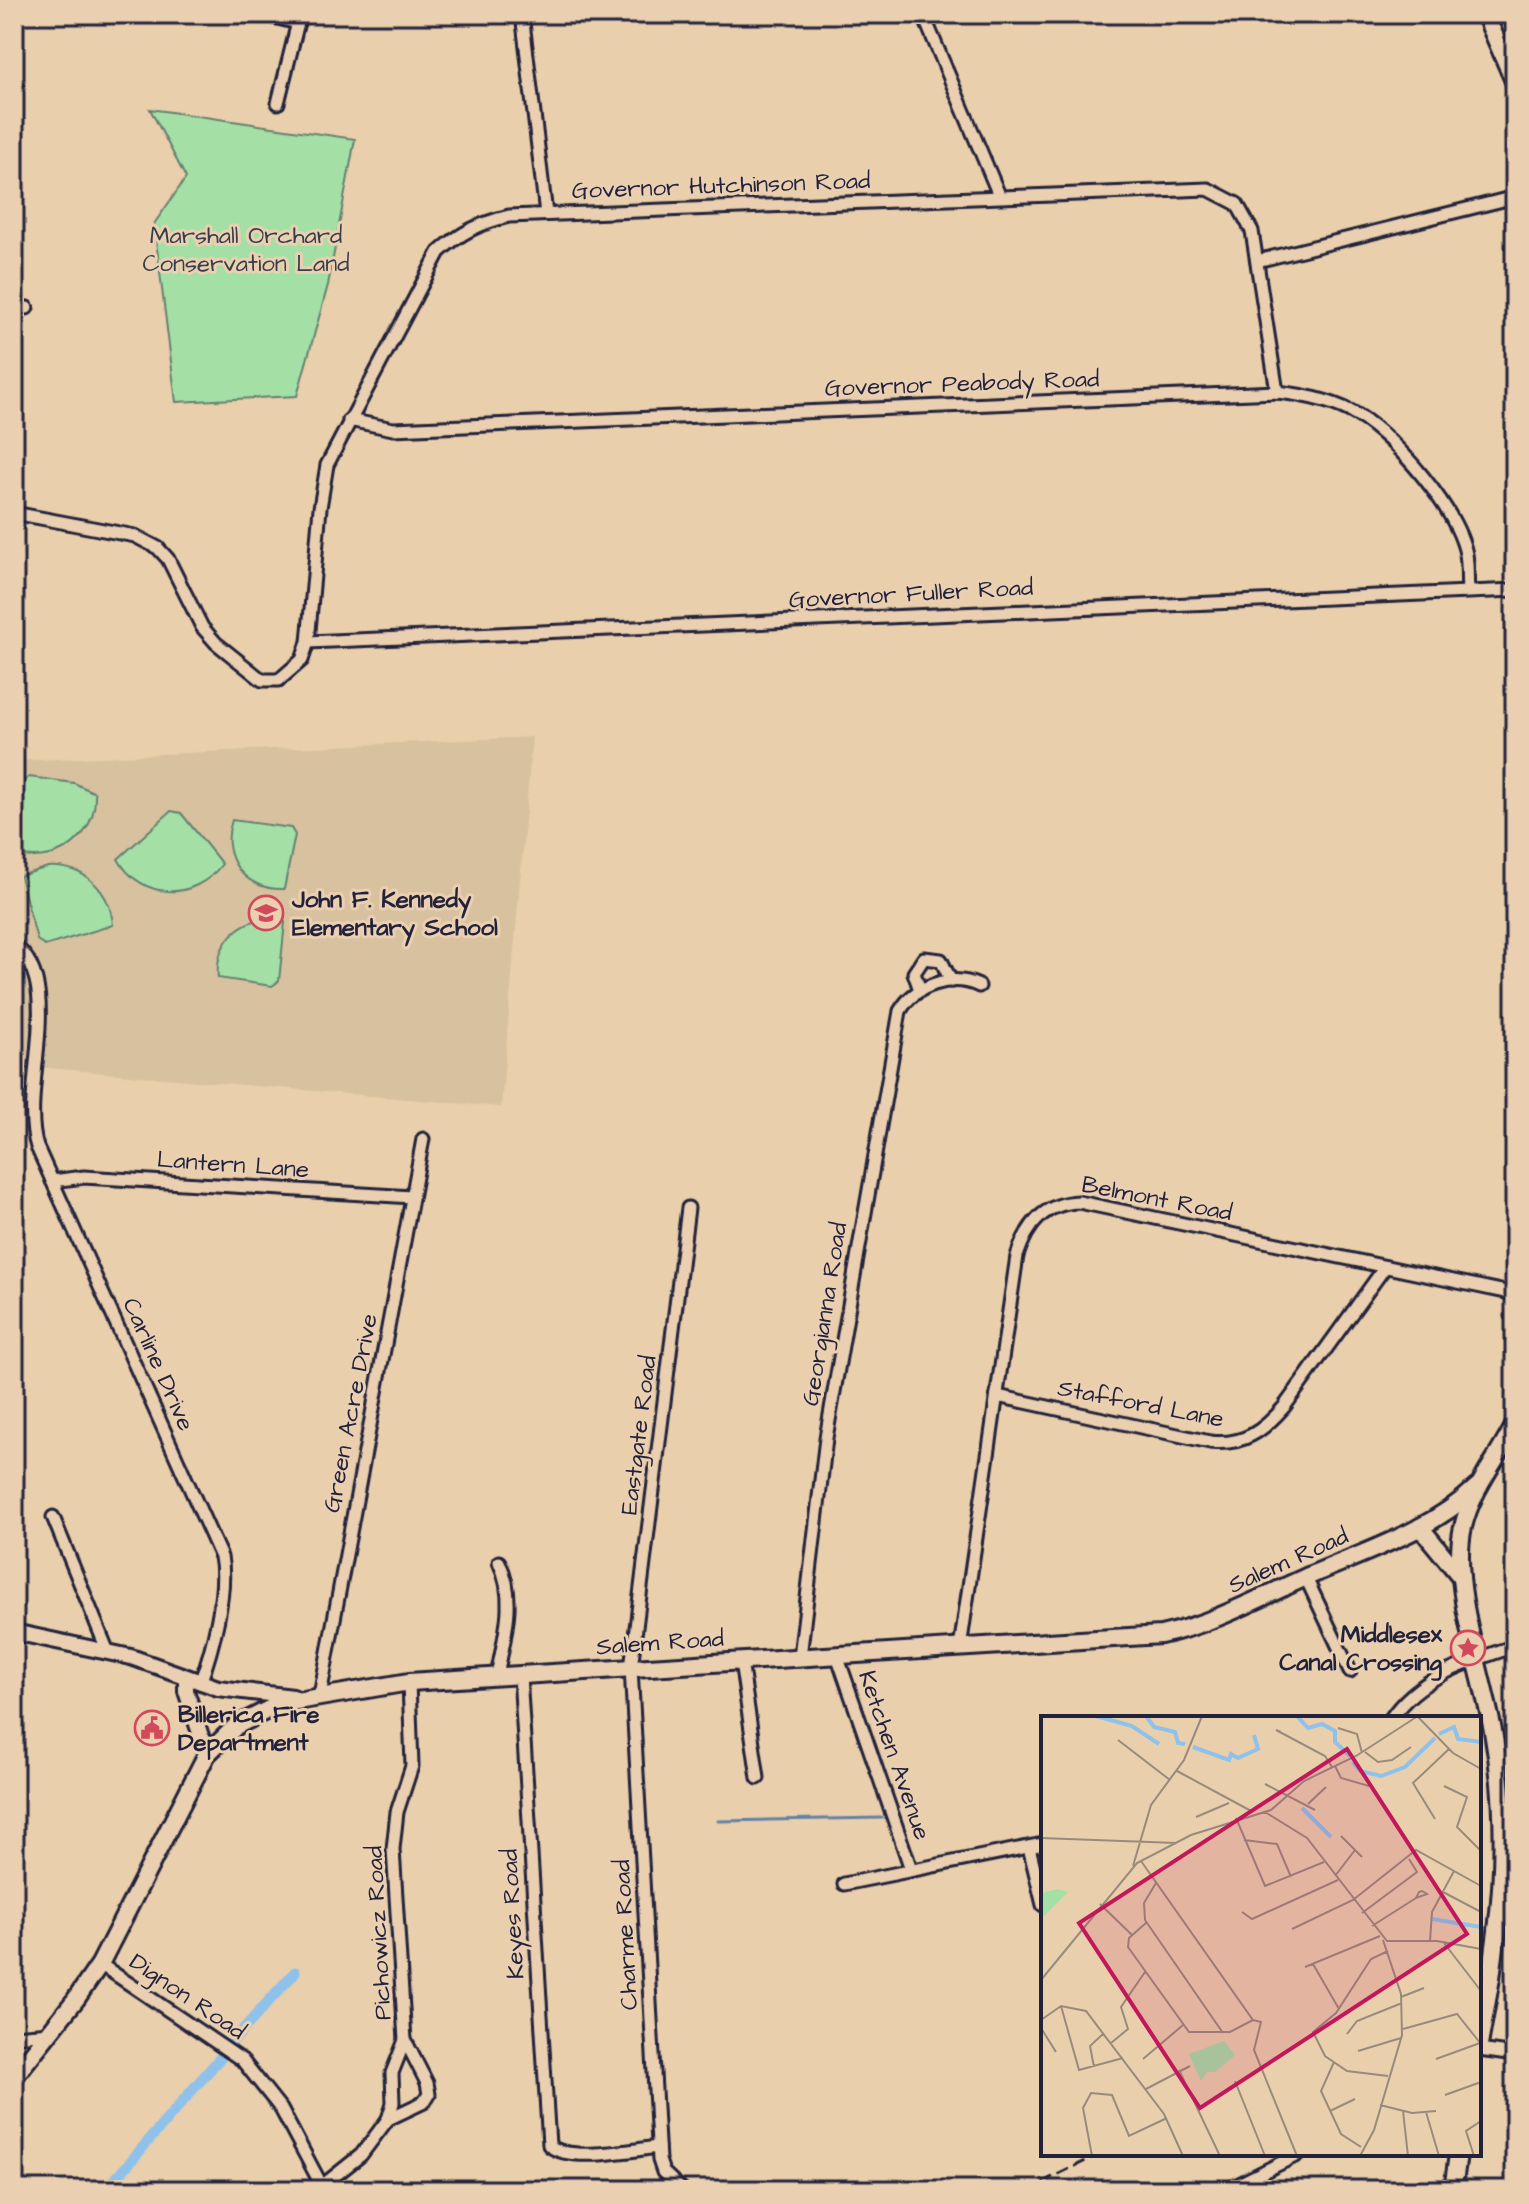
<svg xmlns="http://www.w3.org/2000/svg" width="1529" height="2204" viewBox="0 0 1529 2204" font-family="'Architects Daughter',sans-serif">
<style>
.built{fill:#d8c19e}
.park{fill:#a4e0a6;stroke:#638170;stroke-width:2}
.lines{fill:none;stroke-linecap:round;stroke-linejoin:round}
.stream{stroke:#6382a5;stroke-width:3}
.canal{stroke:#8ec2eb;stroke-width:11}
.minor-casing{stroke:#22223b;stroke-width:17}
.tertiary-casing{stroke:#22223b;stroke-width:20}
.secondary-casing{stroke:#22223b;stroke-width:22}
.minor{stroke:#eacfb1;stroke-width:11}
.tertiary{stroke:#eacfb1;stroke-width:14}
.secondary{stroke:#eacfb1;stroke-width:16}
.rail{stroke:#22223b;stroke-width:3;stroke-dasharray:12 6;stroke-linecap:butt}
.secondary-bridge-casing{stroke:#22223b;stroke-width:22;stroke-linecap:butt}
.secondary-bridge{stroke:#eacfb1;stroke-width:16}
.labels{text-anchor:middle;stroke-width:6;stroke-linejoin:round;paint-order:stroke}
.street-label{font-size:24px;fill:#22223b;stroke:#eacfb1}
.park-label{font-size:24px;fill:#363e4b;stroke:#eacfb1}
.poi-label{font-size:24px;font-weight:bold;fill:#22223b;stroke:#eacfb1;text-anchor:start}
.inset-river{fill:none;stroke:#8ec2eb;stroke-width:4}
.inset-road{fill:none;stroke:#998a7e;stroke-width:2}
.view{fill:#c2185b;fill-opacity:0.15;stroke:#c2185b;stroke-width:4}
.inset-edge{fill:none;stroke:#22223b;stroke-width:4}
</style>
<rect width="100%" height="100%" fill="#e9cfab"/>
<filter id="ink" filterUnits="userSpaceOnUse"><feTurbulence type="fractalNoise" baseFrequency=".0125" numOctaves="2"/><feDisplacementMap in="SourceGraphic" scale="16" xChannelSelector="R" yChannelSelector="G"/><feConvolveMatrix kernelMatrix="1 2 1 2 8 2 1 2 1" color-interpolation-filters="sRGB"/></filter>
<g filter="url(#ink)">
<polygon class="built" points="532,737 501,1107 14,1065 14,761"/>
<g class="park">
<polygon points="150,109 355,139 328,285 297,396 176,402 154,224 186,178"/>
<path d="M29,777L74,783L95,793C97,836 59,865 18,855L21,783Z"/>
<path d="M171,811L181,813L222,864C194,902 141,900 118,859Z"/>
<path d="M232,820L291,828L295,835L284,889C245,891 219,857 232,820Z"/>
<path d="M48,867C83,865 110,889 113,925L45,946L37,940L20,876Z"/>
<path d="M272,919L285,922L279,981L272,986L218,978C215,945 237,918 272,919Z"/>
</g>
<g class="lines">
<g class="stream">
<polyline points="718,1821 882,1818"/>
<polyline points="1369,2190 1403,2182 1437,2190"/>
</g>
<g class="canal">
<polyline points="232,2042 295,1972"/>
<polyline points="106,2190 220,2058"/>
</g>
<g class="minor-casing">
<g id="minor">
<polyline points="261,14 298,23"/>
<polyline points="522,14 546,214"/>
<polyline points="923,14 999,195"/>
<polyline points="278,103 300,14"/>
<polyline points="1257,261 1515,197"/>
<polyline points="14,306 27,308"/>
<path d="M349,420L393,429L1277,392C1305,395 1335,401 1359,416C1397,439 1457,510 1466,554C1468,566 1467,579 1468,591"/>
<path d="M14,513L135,536L158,548L168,559L202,627L216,643L262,680H279L302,660L308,642L320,508L327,465L439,252C461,232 481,223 509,216L1208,189L1237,204L1252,231L1277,392"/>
<polyline points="308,642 1515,590"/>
<path d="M14,945C66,983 19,1091 37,1147L221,1557C228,1590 212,1651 200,1683"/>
<polyline points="920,990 914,973 924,958 941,960 951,981"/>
<polyline points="52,1181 84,1177 412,1197"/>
<path d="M997,1396L1210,1442C1243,1446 1263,1431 1284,1407L1385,1267"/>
<polyline points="53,1517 108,1652"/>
<polyline points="1306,1578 1350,1671"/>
<path d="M960,1648L1017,1256C1027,1225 1044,1203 1079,1202L1515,1294"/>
<polyline points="837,1655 911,1869"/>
<path d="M800,1657L826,1438L900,1011C915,985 952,973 979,986"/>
<polyline points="741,1661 758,1778"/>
<path d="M520,1675L549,2145C568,2163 632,2150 658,2147"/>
<path d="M497,1676C504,1637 517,1599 499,1562"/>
<polyline points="320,1695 423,1139"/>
<path d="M1391,1718C1420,1676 1468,1662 1515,1646"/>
<polyline points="1029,1847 1043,1905"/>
<polyline points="844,1884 1043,1844"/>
<polyline points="100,1964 242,2060 281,2109 324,2190"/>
<polyline points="14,2036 50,2033"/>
<polyline points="405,2040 393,1849 397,1812 412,1766 409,1682"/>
<polygon points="405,2040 427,2083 429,2094 424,2102 388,2119 393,2103 392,2073"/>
<polyline points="1479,2050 1515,2055"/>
<polyline points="322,2186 361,2155 388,2119"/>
<polyline points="1229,2189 1299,2154"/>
<polyline points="682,2190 663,2172 659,2160 631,1668 688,1208"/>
</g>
</g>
<g class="tertiary-casing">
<g id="tertiary">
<polyline points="14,1632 131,1657 218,1688 293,1697"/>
<polyline points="186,1678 186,1691 207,1754"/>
</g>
</g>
<g class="secondary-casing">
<g id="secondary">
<polyline points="1485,14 1515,83"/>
<polyline points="1420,1527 1461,1577"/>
<path d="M1497,1931C1505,1865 1505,1797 1493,1731C1482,1674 1450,1581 1463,1527C1472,1488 1498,1459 1515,1424"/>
<polyline points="1479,2045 1491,1978"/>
<path d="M14,2077L76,1999L100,1964L207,1754L236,1726L279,1704L409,1682L1161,1635C1212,1624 1257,1599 1304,1578C1363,1552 1430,1532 1477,1487"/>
<polyline points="1453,2190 1458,2154"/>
</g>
</g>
<use href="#minor" class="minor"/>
<use href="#tertiary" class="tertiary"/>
<use href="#secondary" class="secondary"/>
<g class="rail">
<polyline points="1479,1961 1515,1943"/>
<polyline points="1026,2190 1100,2154"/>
</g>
<g class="secondary-bridge-casing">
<polyline id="secondary-bridge" points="1491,1978 1497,1931"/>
</g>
<use href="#secondary-bridge" class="secondary-bridge"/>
</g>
</g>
<defs>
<g id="school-ring" transform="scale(1.8)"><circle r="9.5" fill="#eacfb1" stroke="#d1495b" stroke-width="1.5"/><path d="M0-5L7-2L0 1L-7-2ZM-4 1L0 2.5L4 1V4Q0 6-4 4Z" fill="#d1495b"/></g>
<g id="sight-ring" transform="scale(1.8)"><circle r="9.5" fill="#eacfb1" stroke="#d1495b" stroke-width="1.5"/><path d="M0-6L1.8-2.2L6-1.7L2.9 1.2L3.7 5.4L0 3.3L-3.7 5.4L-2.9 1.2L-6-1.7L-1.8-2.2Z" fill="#d1495b"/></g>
<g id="civic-ring" transform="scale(1.8)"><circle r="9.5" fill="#eacfb1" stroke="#d1495b" stroke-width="1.5"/><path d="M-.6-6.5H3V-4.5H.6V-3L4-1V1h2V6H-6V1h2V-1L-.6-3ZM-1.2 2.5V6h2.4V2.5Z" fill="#d1495b"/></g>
</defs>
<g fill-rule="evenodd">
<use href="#school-ring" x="266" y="913"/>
<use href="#sight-ring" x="1468" y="1648"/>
<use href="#civic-ring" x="152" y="1728"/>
</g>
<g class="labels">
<g class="street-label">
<text transform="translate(721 185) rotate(-2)" y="8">Governor Hutchinson Road</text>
<text transform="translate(962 383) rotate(-2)" y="8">Governor Peabody Road</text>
<text transform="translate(911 593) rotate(-3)" y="8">Governor Fuller Road</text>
<text transform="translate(233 1164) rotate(4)" y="8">Lantern Lane</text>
<text transform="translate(1157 1198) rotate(11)" y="8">Belmont Road</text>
<text transform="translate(824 1314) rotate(-81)" y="8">Georgianna Road</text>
<text transform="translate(159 1364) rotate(66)" y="8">Carline Drive</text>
<text transform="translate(1141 1403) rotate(11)" y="8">Stafford Lane</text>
<text transform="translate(350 1413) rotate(-79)" y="8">Green Acre Drive</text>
<text transform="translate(638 1435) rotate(-83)" y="8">Eastgate Road</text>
<text transform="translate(1288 1560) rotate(-24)" y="8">Salem Road</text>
<text transform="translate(660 1642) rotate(-4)" y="8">Salem Road</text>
<text transform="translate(895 1755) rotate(71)" y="8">Ketchen Avenue</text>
<text transform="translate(512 1914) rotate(-93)" y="8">Keyes Road</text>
<text transform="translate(378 1933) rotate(-93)" y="8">Pichowicz Road</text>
<text transform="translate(625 1935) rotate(-93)" y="8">Charme Road</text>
<text transform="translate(188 1996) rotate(34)" y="8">Dignon Road</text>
</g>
<g class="park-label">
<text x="246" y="243">Marshall Orchard<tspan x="246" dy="28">Conservation Land</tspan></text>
</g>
<g class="poi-label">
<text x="292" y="907">John F. Kennedy<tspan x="292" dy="28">Elementary School</tspan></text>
<text x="1442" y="1642" text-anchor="end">Middlesex<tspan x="1442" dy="28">Canal Crossing</tspan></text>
<text x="178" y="1722">Billerica Fire<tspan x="178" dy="28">Department</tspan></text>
</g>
</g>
<g transform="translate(1041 1716)">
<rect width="440" height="440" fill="#e9cfab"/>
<path d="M17,173L27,176L0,203V177ZM183,325L194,339L174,356H166L160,365L148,338Z" fill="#a4e0a6"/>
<path class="inset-river" d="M55,0L91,10L118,28M105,0L113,11L134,16L137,27L144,28M256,0L267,12L281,8L294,15V26L309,40M398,18L413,11L417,23L440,26M152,31L188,44L190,38L197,42L217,33L213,19M312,46L319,55L340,60L364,51L394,22M261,92L290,121M391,203L440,211"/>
<path class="inset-road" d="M376,0L412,37L440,53M297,12L316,18L321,37M240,16L235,14L284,40L291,51M77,24L129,64M324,36L337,46L351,44L370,31M294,50L300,62L328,70M136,55L212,96M224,68L274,94M403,70L426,81L416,111L440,135M267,88L285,71M224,96L266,122L346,225H396L440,233M155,101L188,87M195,102L224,170L283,146M394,103L372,67L408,33M300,120L321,141M0,122L135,127M203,124L236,128L250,161M100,145L212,304L220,306L213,334L256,440M92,150L110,89L143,44L161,0M294,160L314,134M115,167L103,187L104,204L182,317M381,175L386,178L375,182L378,176ZM402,176L440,196M59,188L91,219M201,196L211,203L297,164M321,197L376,156L368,143M106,206L88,222L87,231L148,316H189L212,304M331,210L375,182M251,213L312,184L375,134L440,170M389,225L391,196L413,155M403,227L440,275M347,235L330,243L295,297L272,316L284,340L306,355L347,360M272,248L298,293M264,251L339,220M0,264L96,147L150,119L230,94L263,65L315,40L377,0M360,281L383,272M20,290L38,354L82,342M0,304L20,290L45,295L123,398L142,440M0,312L15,336M362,313L416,298L440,328M306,318L316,305L361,287M70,327L87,313L80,291L104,256M317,335L360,322M102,343L142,309M395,343L439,327M293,346L280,375L300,418L320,431M53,351L49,330L63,317M138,354L179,440M194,365L224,440M105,373L149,350M404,379L440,366M339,389L371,397L395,395M289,395L314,383M362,395L367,440M385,396L398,440M51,440L42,392L50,377L71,379L88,420L126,402M319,440L333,414L361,319L360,278L342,224M433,440L425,415L440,405"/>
<path class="view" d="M306,33L426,218L159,392L38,207Z"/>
<rect width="440" height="440" class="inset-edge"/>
</g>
<rect width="1529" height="2204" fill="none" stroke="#eacfb1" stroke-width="48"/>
<rect x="24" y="24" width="1481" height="2156" fill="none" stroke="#22223b" stroke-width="3" filter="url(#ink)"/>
</svg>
